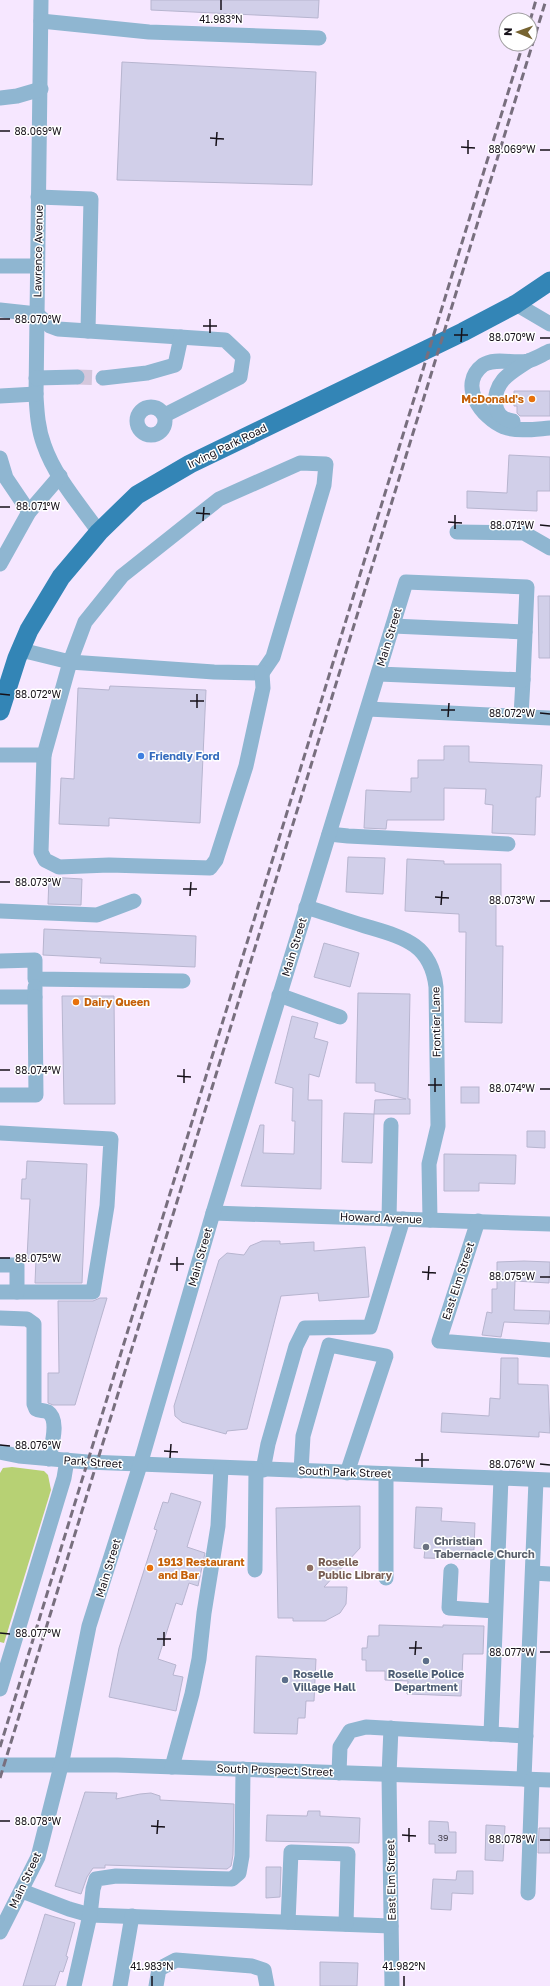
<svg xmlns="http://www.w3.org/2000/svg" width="550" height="1986" viewBox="0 0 550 1986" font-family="'Golos Text',sans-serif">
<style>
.green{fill:#b7d174}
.building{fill:#d1cfe9;stroke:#b7b5cf}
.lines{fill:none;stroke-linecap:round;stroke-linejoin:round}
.minor-tunnel{stroke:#d4c7dc;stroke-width:15;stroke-dasharray:15 8;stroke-linecap:butt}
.minor{stroke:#8fb6d1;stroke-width:15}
.major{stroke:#3385b6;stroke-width:19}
.rail{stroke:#786f7e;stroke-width:3;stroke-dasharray:8 4;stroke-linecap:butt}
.ticks{fill:none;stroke:#161119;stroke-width:1.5}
.food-dot{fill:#e8710a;stroke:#fff;stroke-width:1.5}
.shop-dot{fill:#3f7fe0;stroke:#fff;stroke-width:1.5}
.worship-dot{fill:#6b7280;stroke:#fff;stroke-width:1.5}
.education-dot{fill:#8d6e63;stroke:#fff;stroke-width:1.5}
.service-dot{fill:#5c6f8a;stroke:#fff;stroke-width:1.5}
.labels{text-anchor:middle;stroke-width:3;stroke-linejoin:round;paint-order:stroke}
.number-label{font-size:9px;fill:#45404d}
.street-label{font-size:11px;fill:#161119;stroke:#fff}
.food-label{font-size:11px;font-weight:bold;fill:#c56008;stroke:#fff;text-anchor:start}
.shop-label{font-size:11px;font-weight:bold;fill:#366cbe;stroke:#fff;text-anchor:start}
.worship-label{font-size:11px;font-weight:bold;fill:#5b616d;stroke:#fff;text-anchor:start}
.education-label{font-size:11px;font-weight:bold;fill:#785e54;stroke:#fff;text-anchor:start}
.service-label{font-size:11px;font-weight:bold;fill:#4e5e75;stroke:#fff;text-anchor:start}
.ticks-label{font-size:10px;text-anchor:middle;fill:#161119;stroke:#fff;stroke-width:3;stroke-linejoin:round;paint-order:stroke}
</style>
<rect width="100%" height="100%" fill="#f6e7ff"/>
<polygon class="green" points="12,1467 44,1471 48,1475 51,1490 4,1643 0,1642 0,1473 3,1468"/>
<g class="building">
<polygon points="151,0 319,0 318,18 151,10"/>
<polygon points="122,62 316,72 312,185 117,180"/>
<polygon points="514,391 550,391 550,416 520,416 517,413 517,406 514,406"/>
<polygon points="509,455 550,457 550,491 537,491 537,511 467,508 467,491 507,493"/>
<polygon points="538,596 550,596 550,658 539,658"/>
<polygon points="110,686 206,690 200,823 109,818 109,826 59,824 61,778 74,779 78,688 109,690"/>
<polygon points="444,746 469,746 469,762 542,765 540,797 536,797 535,835 492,833 493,805 485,804 486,789 444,788 444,820 387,820 386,829 364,828 366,790 411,792 411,778 418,778 418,760 444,760"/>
<polygon points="348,857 385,858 383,894 346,892"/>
<polygon points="407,859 444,861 444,864 501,864 501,899 496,899 496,946 503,946 502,1023 465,1022 466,932 459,932 459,914 405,911"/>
<polygon points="49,877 82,879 81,905 48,904"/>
<polygon points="44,929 196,936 195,967 100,963 101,958 43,955"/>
<polygon points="324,943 359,953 350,987 314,977"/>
<polygon points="358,993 410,994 408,1099 410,1099 410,1114 374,1114 375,1100 406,1099 375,1091 375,1083 356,1083"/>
<polygon points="62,996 114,996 115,1104 64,1104"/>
<polygon points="292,1016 318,1023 314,1038 328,1042 319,1077 309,1074 308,1100 322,1100 321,1189 241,1186 260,1125 264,1125 263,1153 294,1154 295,1121 292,1121 293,1088 275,1083"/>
<rect x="461" y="1087" width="18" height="16"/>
<polygon points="344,1113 374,1114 372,1163 342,1162"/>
<polygon points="527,1131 545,1131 545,1148 527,1147"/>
<polygon points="444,1154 516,1155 515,1184 479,1183 479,1191 444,1191"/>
<polygon points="27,1161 87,1164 82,1283 35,1283 36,1260 27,1258 30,1199 21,1199 22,1179 26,1179"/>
<polygon points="262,1241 280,1241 280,1244 314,1242 314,1251 365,1247 369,1297 319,1301 318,1293 281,1296 247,1429 227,1431 226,1434 182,1422 175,1416 174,1406 219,1260 227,1253 244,1255 250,1246"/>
<polygon points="524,1261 550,1262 549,1283 515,1281 514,1310 550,1311 549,1324 504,1322 501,1337 482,1335 487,1312 492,1313 492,1289 497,1289 497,1262"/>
<polygon points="100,1298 107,1298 75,1405 53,1405 48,1403 48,1373 59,1373 58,1301 93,1301"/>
<polygon points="501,1358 518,1358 518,1384 548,1385 550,1433 539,1432 539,1437 441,1432 442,1413 489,1416 490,1398 500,1399"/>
<polygon points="171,1493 201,1502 187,1547 205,1553 198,1586 189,1583 182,1605 176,1603 158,1659 176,1665 173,1675 183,1677 176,1711 109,1697 119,1648 157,1530 154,1529 163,1502 168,1503"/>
<polygon points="360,1506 360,1548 324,1587 347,1587 346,1604 340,1613 325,1621 293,1621 293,1618 278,1618 276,1508"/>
<polygon points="416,1507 442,1508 441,1521 475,1523 474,1550 465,1550 464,1559 424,1558 425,1549 414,1548"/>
<polygon points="379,1625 443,1627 443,1625 484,1626 483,1654 463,1654 461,1696 407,1694 408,1681 385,1680 385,1671 366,1671 366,1660 362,1660 362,1648 367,1648 368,1636 379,1636"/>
<polygon points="256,1656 316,1659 314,1701 306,1701 305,1718 298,1718 297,1734 254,1733"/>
<polygon points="85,1792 117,1793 116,1799 140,1794 151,1793 160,1796 160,1800 234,1804 233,1855 231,1866 227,1869 105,1865 105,1868 93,1868 87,1877 81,1894 55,1886"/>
<polygon points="308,1811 320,1811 320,1816 360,1818 359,1843 266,1841 267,1815 307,1816"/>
<polygon points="429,1821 448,1822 449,1832 456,1832 456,1853 435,1853 435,1844 429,1844"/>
<polygon points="486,1825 505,1826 503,1861 485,1860"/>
<polygon points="539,1828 550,1828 550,1853 538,1853"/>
<polygon points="266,1867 281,1867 280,1897 266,1898"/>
<polygon points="457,1871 473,1871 473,1894 452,1893 451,1910 431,1909 433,1879 456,1880"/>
<polygon points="45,1914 75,1923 66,1956 68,1957 63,1972 60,1971 55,1986 23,1986"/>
<polygon points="320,1962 358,1963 357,1986 320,1986"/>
</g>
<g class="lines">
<polyline class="minor-tunnel" points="77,377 103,378"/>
<g class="minor">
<path d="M41,0L36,396C37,413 38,429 44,445C55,477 80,505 99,532"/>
<polyline points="41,21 149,32 319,38"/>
<polyline points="0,98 17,96 41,89"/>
<polyline points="38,197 91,199 88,331"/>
<polyline points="0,266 37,266"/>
<polyline points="516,304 550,324"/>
<polyline points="0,310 37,314 50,326 58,329 225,340 243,357 240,377 165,415"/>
<path d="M550,351C543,354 535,359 528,361C514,364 495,357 483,365C457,385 482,418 504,427C518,432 536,429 550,428"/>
<polyline points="36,378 77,377"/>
<polyline points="103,378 147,373 175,365 181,337"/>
<polyline points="0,396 36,394"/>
<circle cx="151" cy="421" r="14"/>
<path d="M513,421C491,419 492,393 503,380C510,372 520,367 528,361"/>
<polyline points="0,458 6,478 29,512"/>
<polyline points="457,532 524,533 550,548"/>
<polyline points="0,564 29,512 60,476"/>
<polyline points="393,626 525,632"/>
<polyline points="368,709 550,718"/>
<polyline points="521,716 523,680"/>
<polyline points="0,755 44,755 70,662 85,622 122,576 219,499 300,463 326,464 324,485 273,657 262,673 214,672 70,662 21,650"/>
<polyline points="44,755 41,852 45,860 59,867 109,865 210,868 216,860 246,766 263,688 262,673"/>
<polyline points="329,834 348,836 508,844"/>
<path d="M306,907C326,913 345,920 365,926C402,937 431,943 436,987L438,1126L429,1164L430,1220"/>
<polyline points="0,911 97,915 134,901"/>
<polyline points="0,961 35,960 35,979 183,981"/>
<polyline points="279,995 340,1017"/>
<polyline points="0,997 35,997 35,987"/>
<polyline points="0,1095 36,1095 35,997"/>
<polyline points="0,1133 111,1139 107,1206 93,1292 0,1292"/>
<polyline points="213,1213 550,1224"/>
<polyline points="389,1219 391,1125"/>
<polyline points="478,1221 439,1341 550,1350"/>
<polyline points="0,1265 17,1265 17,1292"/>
<path d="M0,1318L27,1319L34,1324V1404L36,1409C39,1411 44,1410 48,1412C60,1420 51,1447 49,1459"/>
<polyline points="0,1452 19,1456 87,1462 550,1480"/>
<polyline points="263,1470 268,1444 296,1346 305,1328 370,1327 403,1219"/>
<polyline points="301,1471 303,1436 329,1345 386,1356 347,1473"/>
<polyline points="255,1570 256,1469"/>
<polyline points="451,1571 449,1608 495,1611"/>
<polyline points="533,1573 550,1574"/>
<polyline points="386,1578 386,1474"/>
<polyline points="0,1689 64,1478 67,1460"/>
<polyline points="391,1728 389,1775 392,1986"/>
<polyline points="491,1734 526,1736"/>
<polyline points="0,1765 117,1765 550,1780"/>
<polyline points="172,1767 192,1694 199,1659 204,1613 218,1526 221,1468"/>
<polyline points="339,1773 340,1747 350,1731 366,1727 491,1734 501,1478"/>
<polyline points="524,1779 536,1480"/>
<polyline points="22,1891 69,1909 90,1915 391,1926"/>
<polyline points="528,1893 532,1780"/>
<polyline points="288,1922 291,1852 348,1854 346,1924"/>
<polyline points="0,1932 38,1857 61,1766 89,1626 140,1465 213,1213 406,582 527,587 523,680 379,674"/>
<polyline points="74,1986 90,1915 93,1889 96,1879 116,1876 232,1879 239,1873 242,1856 243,1769"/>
<polyline points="120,1986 132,1916"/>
<polyline points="156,1986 159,1969 176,1960 252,1966 264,1970 267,1986"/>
</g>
<polyline class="major" points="0,711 17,658 29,630 61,577 99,532 137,495 190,464 463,332 516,304 550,281"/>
<g class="rail">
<polyline points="530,21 536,0"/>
<polyline points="0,1747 523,44"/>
<polyline points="0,1778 546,0"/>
</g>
</g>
<path class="ticks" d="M221,10V0M0,131H10M210,138L224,139M216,146L217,132M461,147L475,148M540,150H550M468,154V140M0,319H10M203,326H217M210,333V319M454,335H468M540,338H550M461,342L462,328M0,507H10M196,513L210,514M203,521L204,507M448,522L462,523M540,525L550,526M455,529V515M0,694L10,695M190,701H204M197,708V694M441,710H455M540,713L550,714M448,717L449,703M0,882H10M183,889H197M190,896L191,882M435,897L449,898M540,901H550M441,905L442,891M0,1070H10M177,1076L191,1077M184,1083V1069M428,1085H442M540,1089H550M435,1092V1078M0,1258H10M170,1264H184M177,1271V1257M422,1272L436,1273M540,1277H550M428,1280L429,1266M0,1445L10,1446M164,1451L178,1452M170,1458L171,1444M415,1460H429M540,1464L550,1465M422,1467V1453M0,1633L10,1634M157,1639H171M164,1646V1632M409,1648H422M540,1652H550M415,1655L416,1641M0,1821H10M151,1826L165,1827M157,1834L158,1820M402,1835L416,1836M540,1840H550M409,1842V1828M152,1986V1976M404,1986V1976"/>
<g class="food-dot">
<circle cx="532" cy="399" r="4"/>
<circle cx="76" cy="1002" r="4"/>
<circle cx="150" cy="1568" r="4"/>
</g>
<circle class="shop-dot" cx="141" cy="756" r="4"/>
<circle class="worship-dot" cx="426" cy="1547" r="4"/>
<circle class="education-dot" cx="310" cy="1568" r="4"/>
<g class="service-dot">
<circle cx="426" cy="1661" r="4"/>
<circle cx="285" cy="1680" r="4"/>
</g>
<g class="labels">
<g class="number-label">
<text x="443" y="1841">39</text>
</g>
<g class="street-label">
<text transform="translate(38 251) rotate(-89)" y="4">Lawrence Avenue</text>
<text transform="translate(227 446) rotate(-26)" y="4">Irving Park Road</text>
<text transform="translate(389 637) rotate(-73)" y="4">Main Street</text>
<text transform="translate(294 947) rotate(-73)" y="4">Main Street</text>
<text transform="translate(436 1022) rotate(-91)" y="4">Frontier Lane</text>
<text transform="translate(381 1218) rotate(2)" y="4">Howard Avenue</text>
<text transform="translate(200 1257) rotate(-74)" y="4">Main Street</text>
<text transform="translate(458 1281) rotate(-72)" y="4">East Elm Street</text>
<text transform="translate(93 1462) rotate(4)" y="4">Park Street</text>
<text transform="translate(345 1472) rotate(2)" y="4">South Park Street</text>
<text transform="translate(108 1568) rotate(-73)" y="4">Main Street</text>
<text transform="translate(275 1770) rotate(2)" y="4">South Prospect Street</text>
<text transform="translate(25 1880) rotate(-65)" y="4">Main Street</text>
<text transform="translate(391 1880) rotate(-91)" y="4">East Elm Street</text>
</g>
<g class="food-label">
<text x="524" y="403" text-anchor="end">McDonald's</text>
<text x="84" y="1006">Dairy Queen</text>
<text x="158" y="1566">1913 Restaurant<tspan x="158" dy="13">and Bar</tspan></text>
</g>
<g class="shop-label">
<text x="149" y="760">Friendly Ford</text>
</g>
<g class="worship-label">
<text x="434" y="1545">Christian<tspan x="434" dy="13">Tabernacle Church</tspan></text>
</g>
<g class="education-label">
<text x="318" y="1566">Roselle<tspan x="318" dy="13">Public Library</tspan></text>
</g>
<g class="service-label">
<text x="293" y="1678">Roselle<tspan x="293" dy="13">Village Hall</tspan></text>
<text x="426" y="1678" text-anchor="middle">Roselle Police<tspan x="426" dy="13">Department</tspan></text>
</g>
</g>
<g class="ticks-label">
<text x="221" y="23">41.983°N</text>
<text x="38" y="135">88.069°W</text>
<text x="512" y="153">88.069°W</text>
<text x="38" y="323">88.070°W</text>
<text x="512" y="341">88.070°W</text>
<text x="38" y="510">88.071°W</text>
<text x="512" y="529">88.071°W</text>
<text x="38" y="698">88.072°W</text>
<text x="512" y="717">88.072°W</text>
<text x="38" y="886">88.073°W</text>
<text x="512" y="904">88.073°W</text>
<text x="38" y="1074">88.074°W</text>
<text x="512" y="1092">88.074°W</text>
<text x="38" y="1262">88.075°W</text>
<text x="512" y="1280">88.075°W</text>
<text x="38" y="1449">88.076°W</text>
<text x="512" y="1468">88.076°W</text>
<text x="38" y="1637">88.077°W</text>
<text x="512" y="1656">88.077°W</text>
<text x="38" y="1825">88.078°W</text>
<text x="512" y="1843">88.078°W</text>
<text x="152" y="1970">41.983°N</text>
<text x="404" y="1970">41.982°N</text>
</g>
<g transform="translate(518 32) rotate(272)"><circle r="19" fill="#ffffff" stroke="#a2a0a3"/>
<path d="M0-3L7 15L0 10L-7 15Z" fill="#766331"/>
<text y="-6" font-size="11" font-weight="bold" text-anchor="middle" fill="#161119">N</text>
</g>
</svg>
